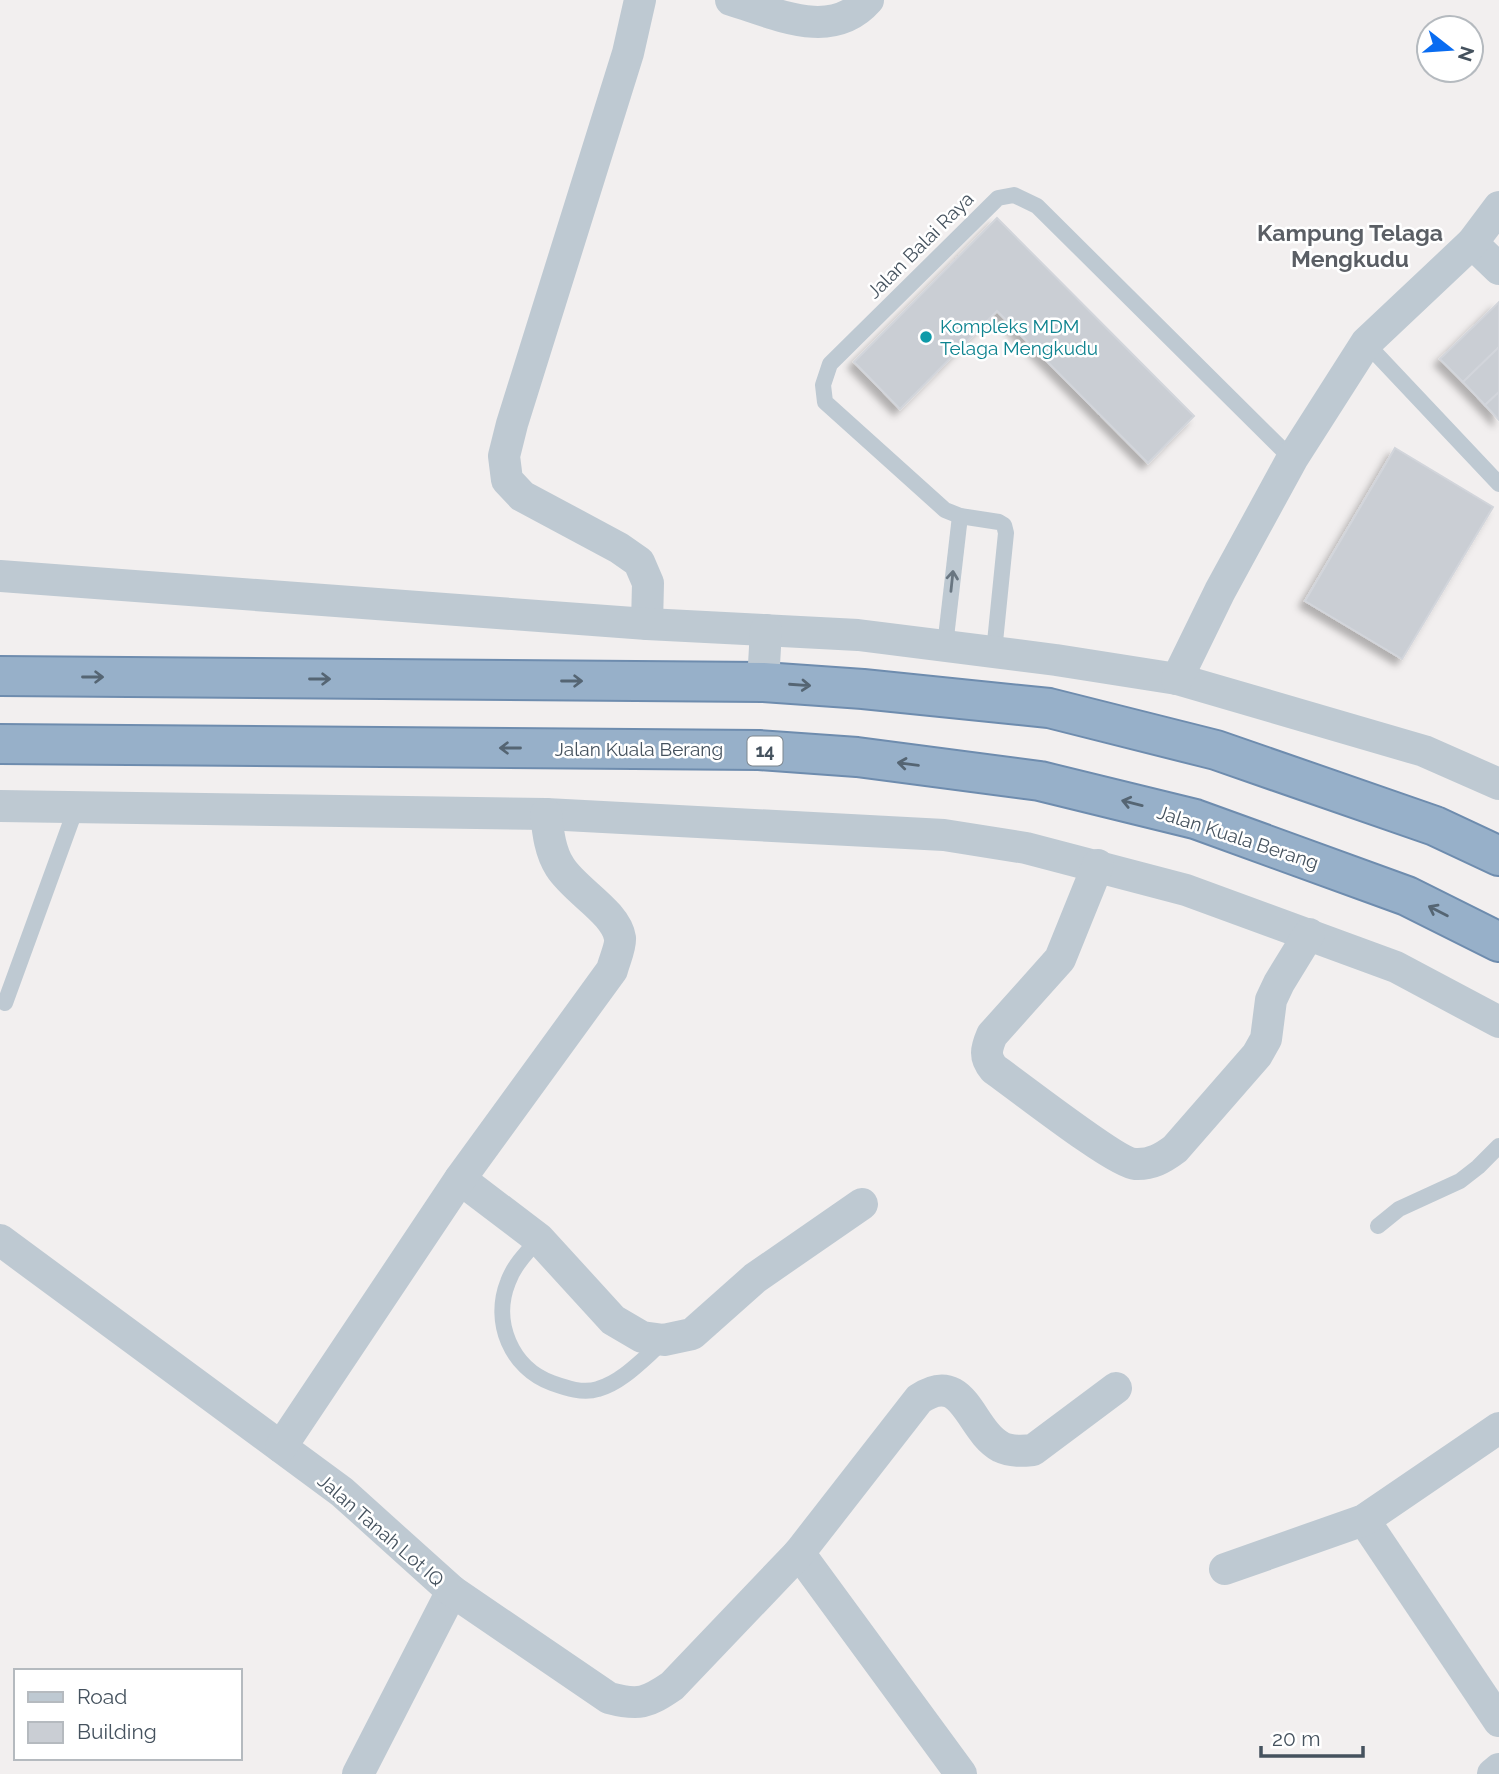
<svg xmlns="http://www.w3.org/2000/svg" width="1499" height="1774" viewBox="0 0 1499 1774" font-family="Raleway,sans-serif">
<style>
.building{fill:#caced4;stroke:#d2d5db;stroke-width:2;filter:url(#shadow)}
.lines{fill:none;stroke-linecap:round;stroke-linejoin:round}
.trunk-casing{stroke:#6e8cae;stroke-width:42}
.service{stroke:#bec9d2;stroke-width:16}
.minor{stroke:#bec9d2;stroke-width:32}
.trunk{stroke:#97b0c9;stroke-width:38}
.oneway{stroke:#697681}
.oneway2{stroke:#556573}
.culture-dot{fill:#0f9aa8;stroke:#fff;stroke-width:2.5}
.labels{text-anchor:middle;stroke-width:5;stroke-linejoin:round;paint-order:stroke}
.shield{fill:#fff;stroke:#7d868e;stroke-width:2}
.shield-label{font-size:18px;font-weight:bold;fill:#45525e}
.street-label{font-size:19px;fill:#45525e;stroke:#fff}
.culture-label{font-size:19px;fill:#0d838f;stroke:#fff;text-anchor:start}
.quarter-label{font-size:23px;font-weight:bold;fill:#5b5f65;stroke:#fff}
</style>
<defs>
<filter id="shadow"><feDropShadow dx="-6" dy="6" stdDeviation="3.5" flood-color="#0004"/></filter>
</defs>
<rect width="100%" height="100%" fill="#f2efef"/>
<g class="building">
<polygon points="997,218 1194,416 1148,463 997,311 900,409 854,362"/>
<polygon points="1499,302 1499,347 1463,382 1440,359"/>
<polygon points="1499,347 1499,392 1485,405 1463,382"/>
<polygon points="1499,392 1499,420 1485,405"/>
<polygon points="1395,448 1493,507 1402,659 1305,601"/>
</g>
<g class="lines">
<g class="trunk-casing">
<g id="trunk">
<polyline points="0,676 763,682 863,689 1049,708 1216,750 1435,826 1499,856"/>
<polyline points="0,744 759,750 857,757 1040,781 1195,819 1407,896 1499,942"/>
</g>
</g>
<g class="service">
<polyline points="1366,343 1499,484"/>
<polyline points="945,646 960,516"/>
<polyline points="994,652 1006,533 1004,525 999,522 960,516 945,510 825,402 823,385 830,364 998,198 1014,195 1037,206 1292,459"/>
<polyline points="5,1003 76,808"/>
<polyline points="1378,1226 1399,1209 1460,1181 1478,1167 1499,1146"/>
<path d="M539,1239C527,1252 514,1265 508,1282C492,1322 511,1368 552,1383C566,1388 583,1394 598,1389C623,1382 644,1358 663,1342"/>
</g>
<g class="minor">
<polyline points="640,0 628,53 512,424 504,456 507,480 522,496 619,548 639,562 648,583 647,624"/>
<path d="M731,0C775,13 831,42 868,0"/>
<polyline points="1472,243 1499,269"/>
<polyline points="0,576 647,624 858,635 1056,660 1177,679 1424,751 1499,784"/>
<polyline points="1177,679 1220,591 1292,459 1366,343 1472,243 1499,207"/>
<polyline points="763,682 766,630"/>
<polyline points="0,806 546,814 944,835 1026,848 1186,890 1396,967 1499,1022"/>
<path d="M1098,865L1060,959L992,1035C986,1049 984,1057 994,1069C1017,1085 1116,1163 1135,1164C1151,1165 1163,1158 1175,1149L1257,1055L1266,1039L1271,1000L1279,983L1309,934"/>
<polyline points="460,1179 539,1239 613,1320 642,1337 664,1340 692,1334 755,1278 862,1204"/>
<polyline points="0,1240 342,1492 452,1591 358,1774"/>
<path d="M281,1447L460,1179L612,970C614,961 621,947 620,938C616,912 575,891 560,867C550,852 548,832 546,814"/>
<polyline points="1364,1520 1499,1721"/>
<polyline points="799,1553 961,1774"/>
<polyline points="1225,1569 1364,1520 1499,1428"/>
<path d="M452,1591L609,1698C639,1706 647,1703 672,1686L799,1553L919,1399C965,1368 969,1430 1001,1447C1011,1452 1023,1451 1033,1450L1116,1388"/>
<polyline points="1493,1774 1499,1769"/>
</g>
<use href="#trunk" class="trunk"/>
</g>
<defs><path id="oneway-shaft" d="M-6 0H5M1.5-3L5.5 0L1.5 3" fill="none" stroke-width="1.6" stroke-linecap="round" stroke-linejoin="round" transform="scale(1.75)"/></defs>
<use class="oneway" href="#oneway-shaft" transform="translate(952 581) rotate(-84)"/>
<g class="oneway2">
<use href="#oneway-shaft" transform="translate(93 677)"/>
<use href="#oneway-shaft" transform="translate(320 679)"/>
<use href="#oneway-shaft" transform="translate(572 681)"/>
<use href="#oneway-shaft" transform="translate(800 685) rotate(4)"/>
<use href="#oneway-shaft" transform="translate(510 748) rotate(-180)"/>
<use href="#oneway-shaft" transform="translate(908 764) rotate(-173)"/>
<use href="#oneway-shaft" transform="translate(1132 803) rotate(-166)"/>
<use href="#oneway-shaft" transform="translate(1438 911) rotate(-153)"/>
</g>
<circle class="culture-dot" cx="926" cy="337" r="7"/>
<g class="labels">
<rect class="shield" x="747.5" y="736.5" width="35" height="29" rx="5"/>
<g class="shield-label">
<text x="765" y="757">14</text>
</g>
<g class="street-label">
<text transform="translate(920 245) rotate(-45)" y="7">Jalan Balai Raya</text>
<text x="639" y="756">Jalan Kuala Berang</text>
<text transform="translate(1238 837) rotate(18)" y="7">Jalan Kuala Berang</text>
<text transform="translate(381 1530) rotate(41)" y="7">Jalan Tanah Lot IQ</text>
</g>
<g class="culture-label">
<text x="940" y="333">Kompleks MDM<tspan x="940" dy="22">Telaga Mengkudu</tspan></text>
</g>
<g class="quarter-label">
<text x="1350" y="241">Kampung Telaga<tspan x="1350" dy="26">Mengkudu</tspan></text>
</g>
</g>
<rect x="14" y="1669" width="228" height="91" fill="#ffffff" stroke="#b5babf" stroke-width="2"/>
<rect x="28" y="1692" width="35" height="10" fill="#bec9d2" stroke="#b5babf" stroke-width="2"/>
<text x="77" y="1704" font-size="21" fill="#45525e">Road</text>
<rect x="28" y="1722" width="35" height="21" fill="#caced4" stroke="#b5babf" stroke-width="2"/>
<text x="77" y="1739" font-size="21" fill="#45525e">Building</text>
<g transform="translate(1450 49) rotate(107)"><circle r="33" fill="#ffffff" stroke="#b5babf" stroke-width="2"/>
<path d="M0-5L12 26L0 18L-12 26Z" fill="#096cf1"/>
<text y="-10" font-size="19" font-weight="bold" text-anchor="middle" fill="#45525e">N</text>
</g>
<path d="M1261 1746v10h102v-10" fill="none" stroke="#45525e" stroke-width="3.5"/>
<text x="1272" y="1746" font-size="21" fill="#45525e" stroke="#ffffff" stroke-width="5" paint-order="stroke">20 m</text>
</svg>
